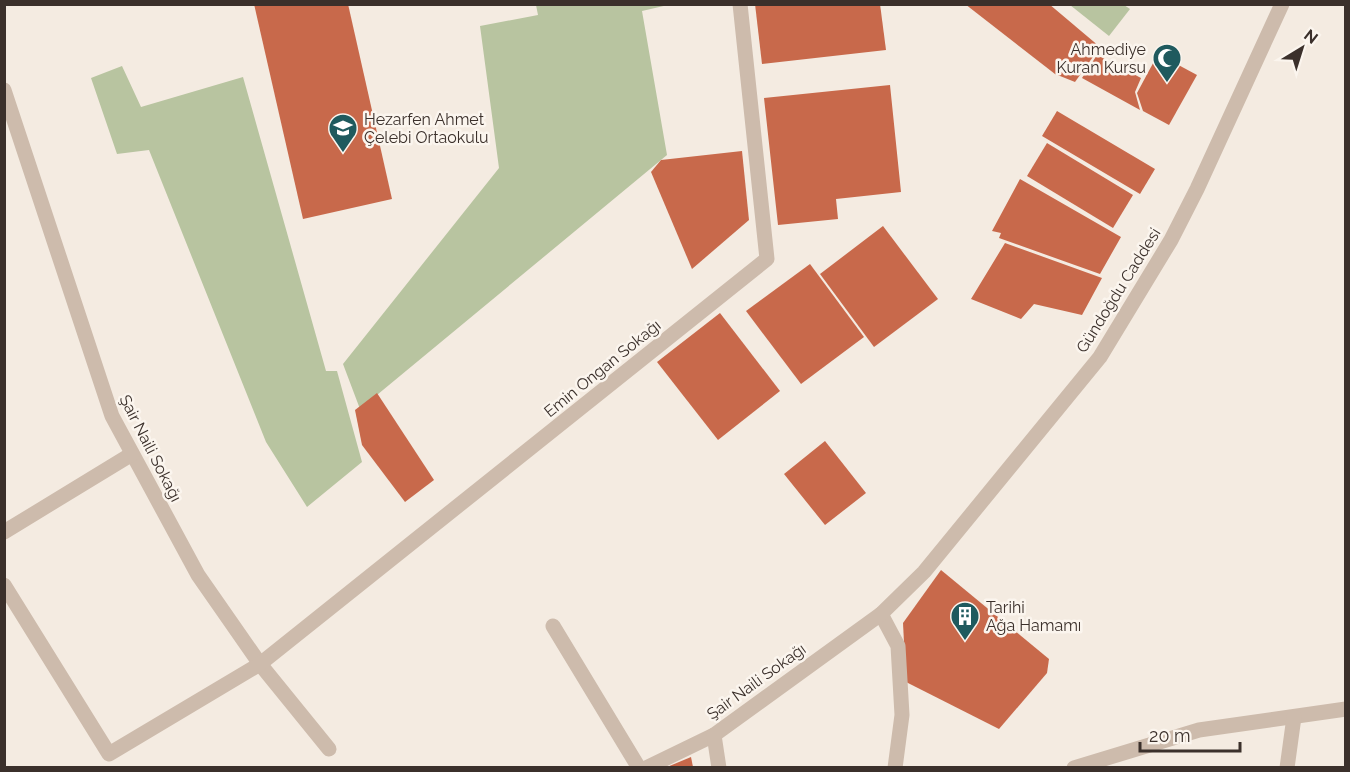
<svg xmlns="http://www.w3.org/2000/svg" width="1350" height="772" viewBox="0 0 1350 772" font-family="Raleway,sans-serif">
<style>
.green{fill:#b8c4a0}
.building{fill:#c8694b}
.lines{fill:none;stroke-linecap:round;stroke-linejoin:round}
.minor{stroke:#cdbbac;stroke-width:15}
.tertiary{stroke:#cdbbac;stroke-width:15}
.labels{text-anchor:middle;stroke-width:5;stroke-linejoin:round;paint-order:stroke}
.poi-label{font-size:16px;fill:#3b302b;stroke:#fbf5ee;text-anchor:start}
.street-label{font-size:16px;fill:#3b302b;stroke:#fbf5ee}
</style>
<rect width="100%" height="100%" fill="#f4ebe1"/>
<g class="green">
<polygon points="536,5 668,5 642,11 667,155 360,409 343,364 499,168 480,26 538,15"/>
<polygon points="1070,5 1124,5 1130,9 1109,36"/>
<polygon points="122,66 141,107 243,77 326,371 337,371 362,462 307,507 266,442 149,150 117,154 91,78"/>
</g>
<g class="building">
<polygon points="254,4 348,4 392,199 303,219"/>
<polygon points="755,4 880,4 886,50 762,64"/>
<polygon points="965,4 1049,4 1100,47 1075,82 1055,74"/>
<polygon points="1158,54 1197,75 1169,125 1143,111 1137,93"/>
<polygon points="1097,55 1141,78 1135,92 1140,110 1082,78"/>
<polygon points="890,85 901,192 836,199 838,219 778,225 764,98"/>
<polygon points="1057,111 1155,169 1140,194 1042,136"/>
<polygon points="1047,143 1133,195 1113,228 1027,176"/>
<polygon points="742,151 749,220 692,269 651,172 661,160"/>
<polygon points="1020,179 1121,237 1100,274 999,238 1001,233 992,231"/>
<polygon points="883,226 938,299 874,347 820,274"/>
<polygon points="1005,243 1102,278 1082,315 1034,304 1021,319 971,299"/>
<polygon points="810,264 864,337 801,384 746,311"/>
<polygon points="720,313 780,391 718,440 657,362"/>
<polygon points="377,393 434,480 405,502 362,445 355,410"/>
<polygon points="825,441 866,493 825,525 784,474"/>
<polygon points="941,570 1049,659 1047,673 999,729 906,682 903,623"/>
<polygon points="691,757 693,767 667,767"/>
</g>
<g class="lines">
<g class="minor">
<polyline points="4,90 112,416 198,575 260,664 329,749"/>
<polyline points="4,532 132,454"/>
<polyline points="4,585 109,754 260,664 767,259 740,4"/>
<polyline points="553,626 639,768"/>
<polyline points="646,768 714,735"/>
<polyline points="1074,768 1199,730 1346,709"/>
<polyline points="1287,768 1294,717"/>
</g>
<g class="tertiary">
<polyline points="881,614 898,646 902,715 895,768"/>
<polyline points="719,768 714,735 881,614 924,572 1100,357 1171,240 1197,189 1282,4"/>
</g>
</g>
<defs>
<g id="mosque-pin" transform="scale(1.5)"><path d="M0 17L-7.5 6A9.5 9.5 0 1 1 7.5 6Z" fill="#1f5a5e" stroke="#fbf5ee"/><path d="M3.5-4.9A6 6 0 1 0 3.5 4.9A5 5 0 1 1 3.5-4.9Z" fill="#fff"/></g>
<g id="school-pin" transform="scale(1.5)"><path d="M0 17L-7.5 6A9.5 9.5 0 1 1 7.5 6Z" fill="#1f5a5e" stroke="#fbf5ee"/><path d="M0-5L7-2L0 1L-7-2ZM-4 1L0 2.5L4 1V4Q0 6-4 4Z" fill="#fff"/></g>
<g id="building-pin" transform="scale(1.5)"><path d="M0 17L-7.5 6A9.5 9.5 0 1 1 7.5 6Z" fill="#1f5a5e" stroke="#fbf5ee"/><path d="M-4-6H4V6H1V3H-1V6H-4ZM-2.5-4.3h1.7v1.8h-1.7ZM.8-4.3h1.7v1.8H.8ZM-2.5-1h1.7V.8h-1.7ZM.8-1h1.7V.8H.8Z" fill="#fff"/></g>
</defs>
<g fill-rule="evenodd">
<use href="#mosque-pin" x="1167" y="58"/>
<use href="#school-pin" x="343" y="128"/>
<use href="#building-pin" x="965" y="616"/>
</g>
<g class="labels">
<g class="poi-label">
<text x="1146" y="55" text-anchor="end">Ahmediye<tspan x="1146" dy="18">Kuran Kursu</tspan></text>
<text x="364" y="125">Hezarfen Ahmet<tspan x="364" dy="18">Çelebi Ortaokulu</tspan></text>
<text x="986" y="613">Tarihi<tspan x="986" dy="18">Ağa Hamamı</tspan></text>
</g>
<g class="street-label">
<text transform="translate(1118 290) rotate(-58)" y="6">Gündoğdu Caddesi</text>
<text transform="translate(602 368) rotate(-39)" y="6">Emin Ongan Sokağı</text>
<text transform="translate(151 448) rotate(63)" y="6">Şair Naili Sokağı</text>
<text transform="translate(756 681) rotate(-36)" y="6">Şair Naili Sokağı</text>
</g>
</g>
<rect width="1350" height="772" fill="none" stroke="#3b302b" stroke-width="12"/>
<g transform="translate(1302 48) rotate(38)" stroke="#fbf5ee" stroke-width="4.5" paint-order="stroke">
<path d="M0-4.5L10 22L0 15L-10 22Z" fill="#3b302b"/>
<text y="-9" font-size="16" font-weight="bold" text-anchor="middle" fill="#3b302b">N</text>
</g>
<path d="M1140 742v9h100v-9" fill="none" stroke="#3b302b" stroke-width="3"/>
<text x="1149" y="742" font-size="18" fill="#3b302b" stroke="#fbf5ee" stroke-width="4.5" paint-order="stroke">20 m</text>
</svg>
